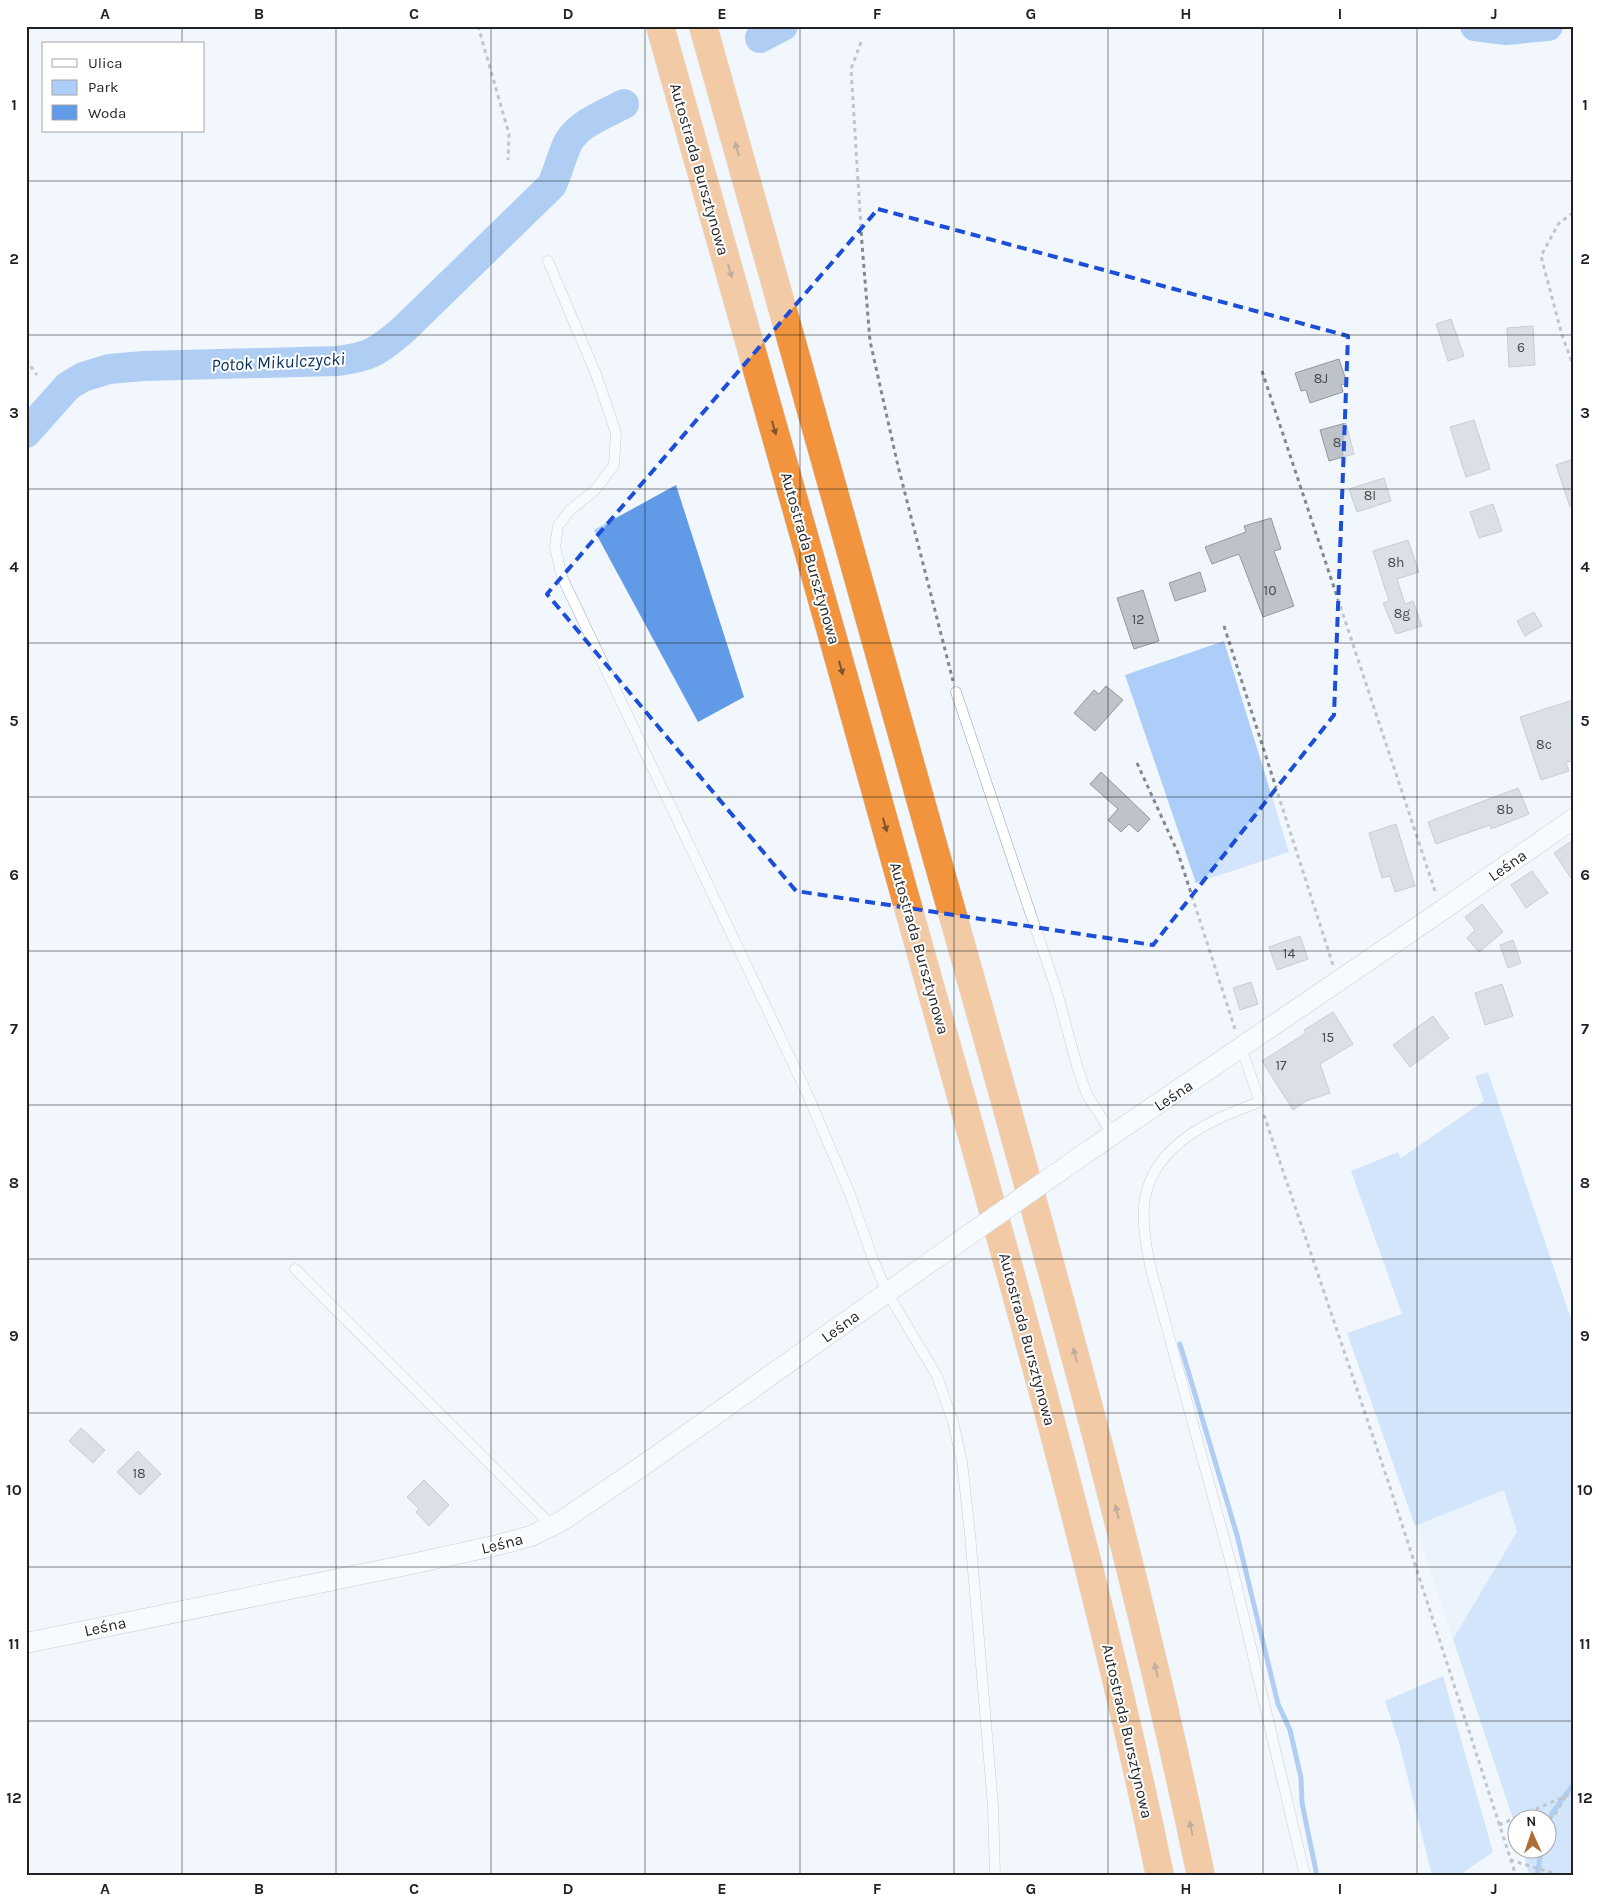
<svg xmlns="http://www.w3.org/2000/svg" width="1599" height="1902" viewBox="0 0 1599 1902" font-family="Karla,sans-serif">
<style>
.built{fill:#e3edfa}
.green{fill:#adcef9}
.water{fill:#619be7}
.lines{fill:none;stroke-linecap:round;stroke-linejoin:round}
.stream{stroke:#619be7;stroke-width:5}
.river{stroke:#619be7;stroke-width:30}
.building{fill:#bec3ca;stroke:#94999f}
.service-casing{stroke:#989da4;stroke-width:11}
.minor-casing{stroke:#989da4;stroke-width:21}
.motorway-casing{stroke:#d2d3d3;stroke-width:29}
.path{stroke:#84888c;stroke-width:3;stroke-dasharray:4 4;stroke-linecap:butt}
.service{stroke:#fff;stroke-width:10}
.minor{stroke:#fff;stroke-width:20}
.motorway{stroke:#f2943d;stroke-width:28}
.minor-bridge-casing{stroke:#989da4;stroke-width:21;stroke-linecap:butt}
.minor-bridge{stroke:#fff;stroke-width:20}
.oneway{fill:#7e552f}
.marked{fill:none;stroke:#1d4ed8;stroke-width:4;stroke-dasharray:10 6;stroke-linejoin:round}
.grid{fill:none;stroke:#1f2123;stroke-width:1;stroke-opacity:0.55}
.labels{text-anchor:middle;stroke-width:4;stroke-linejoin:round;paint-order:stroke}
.number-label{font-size:14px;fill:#474a4d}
.street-label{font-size:16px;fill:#1f2123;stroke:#fff}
.water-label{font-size:18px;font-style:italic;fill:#052e5e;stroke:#fff}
.neatline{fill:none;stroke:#1f2123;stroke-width:2}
.grid-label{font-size:16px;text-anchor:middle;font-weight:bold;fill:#1f2123}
</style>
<rect width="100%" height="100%" fill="#f2f7fe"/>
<polygon class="built" points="1504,1490 1517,1532 1453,1639 1415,1526"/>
<g class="green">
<polygon points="1224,641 1289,852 1196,883 1125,675"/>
<polygon points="1488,1072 1573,1325 1573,1876 1529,1876 1523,1850 1546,1850 1546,1820 1516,1820 1516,1828 1453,1639 1517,1532 1504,1490 1415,1526 1347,1333 1402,1314 1351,1171 1398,1152 1401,1158 1484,1101 1475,1076"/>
<polygon points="1443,1676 1493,1852 1458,1876 1432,1876 1399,1743 1385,1701"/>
</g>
<polygon class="water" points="676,485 744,697 698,722 594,530"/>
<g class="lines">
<g class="stream">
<polyline points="1180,1344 1237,1535 1278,1704 1290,1730 1301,1778 1302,1803 1317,1876"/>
<polyline points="1546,1826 1553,1812 1573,1785"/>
<polyline points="1537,1876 1541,1850"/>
</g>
<g class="river">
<polyline points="1475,26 1506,30 1548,26"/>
<polyline points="760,38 783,26"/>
<path d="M26,433L68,386L83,377L109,369L144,366L337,361C370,357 377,352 403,330L552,185C558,172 563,151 569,141C580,123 605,114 624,104"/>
</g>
</g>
<g class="building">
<polygon points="1451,319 1464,356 1448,361 1436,324"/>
<polygon points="1533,326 1535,365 1509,367 1507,328"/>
<polygon points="1339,359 1347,383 1341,385 1343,392 1310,403 1306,390 1301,391 1295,373"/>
<polygon points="1474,420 1490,469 1466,477 1450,427"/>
<polygon points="1346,423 1354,454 1329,461 1320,430"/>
<polygon points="1573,459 1573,506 1570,507 1556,465"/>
<polygon points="1384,478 1391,501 1357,512 1349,489"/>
<polygon points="1493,504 1502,531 1479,538 1470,512"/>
<polygon points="1271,518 1281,549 1274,551 1294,606 1263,617 1239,554 1212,564 1205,547 1246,532 1244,526"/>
<polygon points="1408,540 1419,572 1397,579 1405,604 1413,601 1422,626 1396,634 1383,603 1389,601 1373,551"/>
<polygon points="1200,572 1206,591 1175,601 1169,583"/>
<polygon points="1143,590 1159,641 1134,649 1117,598"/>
<polygon points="1534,612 1542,626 1525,636 1517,621"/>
<polygon points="1106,686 1123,700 1095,731 1074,713 1094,690 1099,694"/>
<polygon points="1573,700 1573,761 1566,762 1569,771 1541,780 1520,717"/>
<polygon points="1101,772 1150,819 1138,832 1129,824 1121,832 1108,820 1118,809 1090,784"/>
<polygon points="1518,788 1529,814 1491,829 1490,825 1436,844 1428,822"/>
<polygon points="1396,824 1415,886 1395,892 1390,876 1382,878 1369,833"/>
<polygon points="1573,840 1573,881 1554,853"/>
<polygon points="1532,871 1548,893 1526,908 1511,885"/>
<polygon points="1482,904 1503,932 1479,952 1467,938 1475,930 1465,917"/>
<polygon points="1300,936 1308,959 1277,970 1269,947"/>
<polygon points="1513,940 1521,963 1508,968 1500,945"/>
<polygon points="1251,982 1258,1004 1240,1010 1233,988"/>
<polygon points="1502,984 1513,1016 1485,1025 1475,993"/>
<polygon points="1333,1012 1353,1044 1320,1064 1330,1093 1306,1101 1293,1110 1262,1061 1306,1033 1304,1030"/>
<polygon points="1433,1016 1449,1038 1410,1067 1393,1045"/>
<polygon points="81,1428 105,1450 93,1463 69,1441"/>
<polygon points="138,1451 161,1474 140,1495 117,1472"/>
<polygon points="424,1480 449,1505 429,1526 416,1512 419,1509 407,1497"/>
</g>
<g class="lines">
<g class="service-casing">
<g id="service">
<polyline points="548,261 596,374 616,433 614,465 595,490 569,511 558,526 555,547 562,577 806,1091 850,1194 874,1262 887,1292 937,1376 953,1422 962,1462 970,1534 993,1806 995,1876"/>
<polyline points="956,692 1057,992 1077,1066 1087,1095 1113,1135"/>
<path d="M1241,1047L1260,1102C1213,1118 1155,1144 1145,1198C1141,1223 1146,1249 1152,1273L1233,1571L1305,1876"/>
<polyline points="295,1269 552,1526"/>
</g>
</g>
<g class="minor-casing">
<g id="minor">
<polyline points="1087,1152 1428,920 1573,819"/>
<polyline points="26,1643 407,1565 498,1545 531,1536 560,1522 644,1465 936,1258"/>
</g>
</g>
<g class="motorway-casing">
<g id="motorway">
<path d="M660,26C754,357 847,687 939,1018C1019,1302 1100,1586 1160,1876"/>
<path d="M703,26C790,338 878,650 966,962C1051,1265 1137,1568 1201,1876"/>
</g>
</g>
<g class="path">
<polyline points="478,26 509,134 508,160"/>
<polyline points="861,42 851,69 862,244 870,341 898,466 953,681"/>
<polyline points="1573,213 1559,223 1541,256 1562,335 1573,365"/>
<polyline points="26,360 37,375"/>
<polyline points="1262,371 1436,894"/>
<polyline points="1224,626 1333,965"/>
<polyline points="1137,763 1178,853 1235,1029"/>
<polyline points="1264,1115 1386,1475 1516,1876"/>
<polyline points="1534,1811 1545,1818 1552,1817 1556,1813 1565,1797"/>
<polyline points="1499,1825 1573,1793"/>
<polyline points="1510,1860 1563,1876"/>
</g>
<use href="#service" class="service"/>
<use href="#minor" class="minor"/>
<use href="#motorway" class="motorway"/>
<g class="minor-bridge-casing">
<polyline id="minor-bridge" points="936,1258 1087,1152"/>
</g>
<use href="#minor-bridge" class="minor-bridge"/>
</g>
<defs><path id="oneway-solid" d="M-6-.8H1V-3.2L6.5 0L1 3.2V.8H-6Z" transform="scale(1.25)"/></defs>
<g class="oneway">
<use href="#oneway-solid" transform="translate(737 149) rotate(-106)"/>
<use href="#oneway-solid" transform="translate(730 271) rotate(74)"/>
<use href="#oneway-solid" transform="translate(774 428) rotate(74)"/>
<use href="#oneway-solid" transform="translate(841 668) rotate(74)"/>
<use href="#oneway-solid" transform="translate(885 825) rotate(74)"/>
<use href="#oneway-solid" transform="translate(1075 1355) rotate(-105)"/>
<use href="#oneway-solid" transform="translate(1117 1512) rotate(-104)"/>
<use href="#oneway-solid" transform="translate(1156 1670) rotate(-104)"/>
<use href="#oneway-solid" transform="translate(1191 1828) rotate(-102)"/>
</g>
<path d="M0 0H1599V1902H0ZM878,209L1348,336L1334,715L1153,945L796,891L547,594Z" fill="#f2f7fe" fill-opacity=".55" fill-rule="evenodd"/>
<path class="marked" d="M878,209L1348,336L1334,715L1153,945L796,891L547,594Z"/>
<path class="grid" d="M182,26V44M336,26V1876M491,26V1876M645,26V1876M800,26V1876M954,26V1876M1108,26V1876M1263,26V1876M1417,26V1876M182,131V1876M26,181H1573M26,335H1573M26,489H1573M26,643H1573M26,797H1573M26,951H1573M26,1105H1573M26,1259H1573M26,1413H1573M26,1567H1573M26,1721H1573"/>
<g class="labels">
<g class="number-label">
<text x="1521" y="352">6</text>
<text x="1321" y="383">8J</text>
<text x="1337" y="447">8</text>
<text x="1370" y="500">8I</text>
<text x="1396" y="567">8h</text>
<text x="1270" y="595">10</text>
<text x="1402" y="618">8g</text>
<text x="1138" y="624">12</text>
<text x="1544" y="749">8c</text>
<text x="1505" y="814">8b</text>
<text x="1289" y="958">14</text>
<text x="1328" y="1042">15</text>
<text x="1281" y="1070">17</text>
<text x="139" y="1478">18</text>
</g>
<g class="street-label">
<text transform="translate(700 169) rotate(74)" y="6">Autostrada Bursztynowa</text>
<text transform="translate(811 558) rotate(74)" y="6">Autostrada Bursztynowa</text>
<text transform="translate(1507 865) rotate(-35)" y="6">Leśna</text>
<text transform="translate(920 948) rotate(74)" y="6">Autostrada Bursztynowa</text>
<text transform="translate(1173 1095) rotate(-34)" y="6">Leśna</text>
<text transform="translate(840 1326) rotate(-36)" y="6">Leśna</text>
<text transform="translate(1028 1339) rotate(75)" y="6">Autostrada Bursztynowa</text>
<text transform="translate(502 1543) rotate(-14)" y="6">Leśna</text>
<text transform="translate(105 1626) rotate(-12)" y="6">Leśna</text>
<text transform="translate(1128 1731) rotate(77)" y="6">Autostrada Bursztynowa</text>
</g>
<g class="water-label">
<text transform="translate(278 362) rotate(-3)" y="6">Potok Mikulczycki</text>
</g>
</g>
<rect width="1599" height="1902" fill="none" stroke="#ffffff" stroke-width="55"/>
<rect x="42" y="42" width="162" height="90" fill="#ffffff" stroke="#a5a6a7"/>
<rect x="52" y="59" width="25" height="8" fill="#ffffff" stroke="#a5a6a7"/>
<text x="88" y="68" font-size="15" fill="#1f2123">Ulica</text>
<rect x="52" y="80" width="25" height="15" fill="#adcef9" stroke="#a5a6a7"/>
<text x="88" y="92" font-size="15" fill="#1f2123">Park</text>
<rect x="52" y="105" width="25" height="15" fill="#619be7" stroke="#a5a6a7"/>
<text x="88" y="118" font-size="15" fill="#1f2123">Woda</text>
<g transform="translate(1532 1834) rotate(357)"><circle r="24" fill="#ffffff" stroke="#a5a6a7"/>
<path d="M0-4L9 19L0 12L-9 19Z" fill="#ae6e36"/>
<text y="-8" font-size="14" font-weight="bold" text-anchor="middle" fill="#1f2123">N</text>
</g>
<rect x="28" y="28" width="1544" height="1846" class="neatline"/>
<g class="grid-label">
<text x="105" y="19">A</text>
<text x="259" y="19">B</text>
<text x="414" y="19">C</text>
<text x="568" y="19">D</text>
<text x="722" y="19">E</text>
<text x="877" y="19">F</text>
<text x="1031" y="19">G</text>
<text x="1186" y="19">H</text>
<text x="1340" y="19">I</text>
<text x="1494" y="19">J</text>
<text x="14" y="110">1</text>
<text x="1585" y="110">1</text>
<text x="14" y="264">2</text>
<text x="1585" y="264">2</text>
<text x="14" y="418">3</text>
<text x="1585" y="418">3</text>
<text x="14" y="572">4</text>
<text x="1585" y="572">4</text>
<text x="14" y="726">5</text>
<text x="1585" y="726">5</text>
<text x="14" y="880">6</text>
<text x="1585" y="880">6</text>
<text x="14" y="1034">7</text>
<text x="1585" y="1034">7</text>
<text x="14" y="1188">8</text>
<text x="1585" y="1188">8</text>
<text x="14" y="1341">9</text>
<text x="1585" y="1341">9</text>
<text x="14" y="1495">10</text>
<text x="1585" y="1495">10</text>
<text x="14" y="1649">11</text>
<text x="1585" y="1649">11</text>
<text x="14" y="1803">12</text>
<text x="1585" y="1803">12</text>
<text x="105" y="1894">A</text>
<text x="259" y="1894">B</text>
<text x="414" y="1894">C</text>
<text x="568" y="1894">D</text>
<text x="722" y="1894">E</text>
<text x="877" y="1894">F</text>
<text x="1031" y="1894">G</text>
<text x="1186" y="1894">H</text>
<text x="1340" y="1894">I</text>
<text x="1494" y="1894">J</text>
</g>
</svg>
